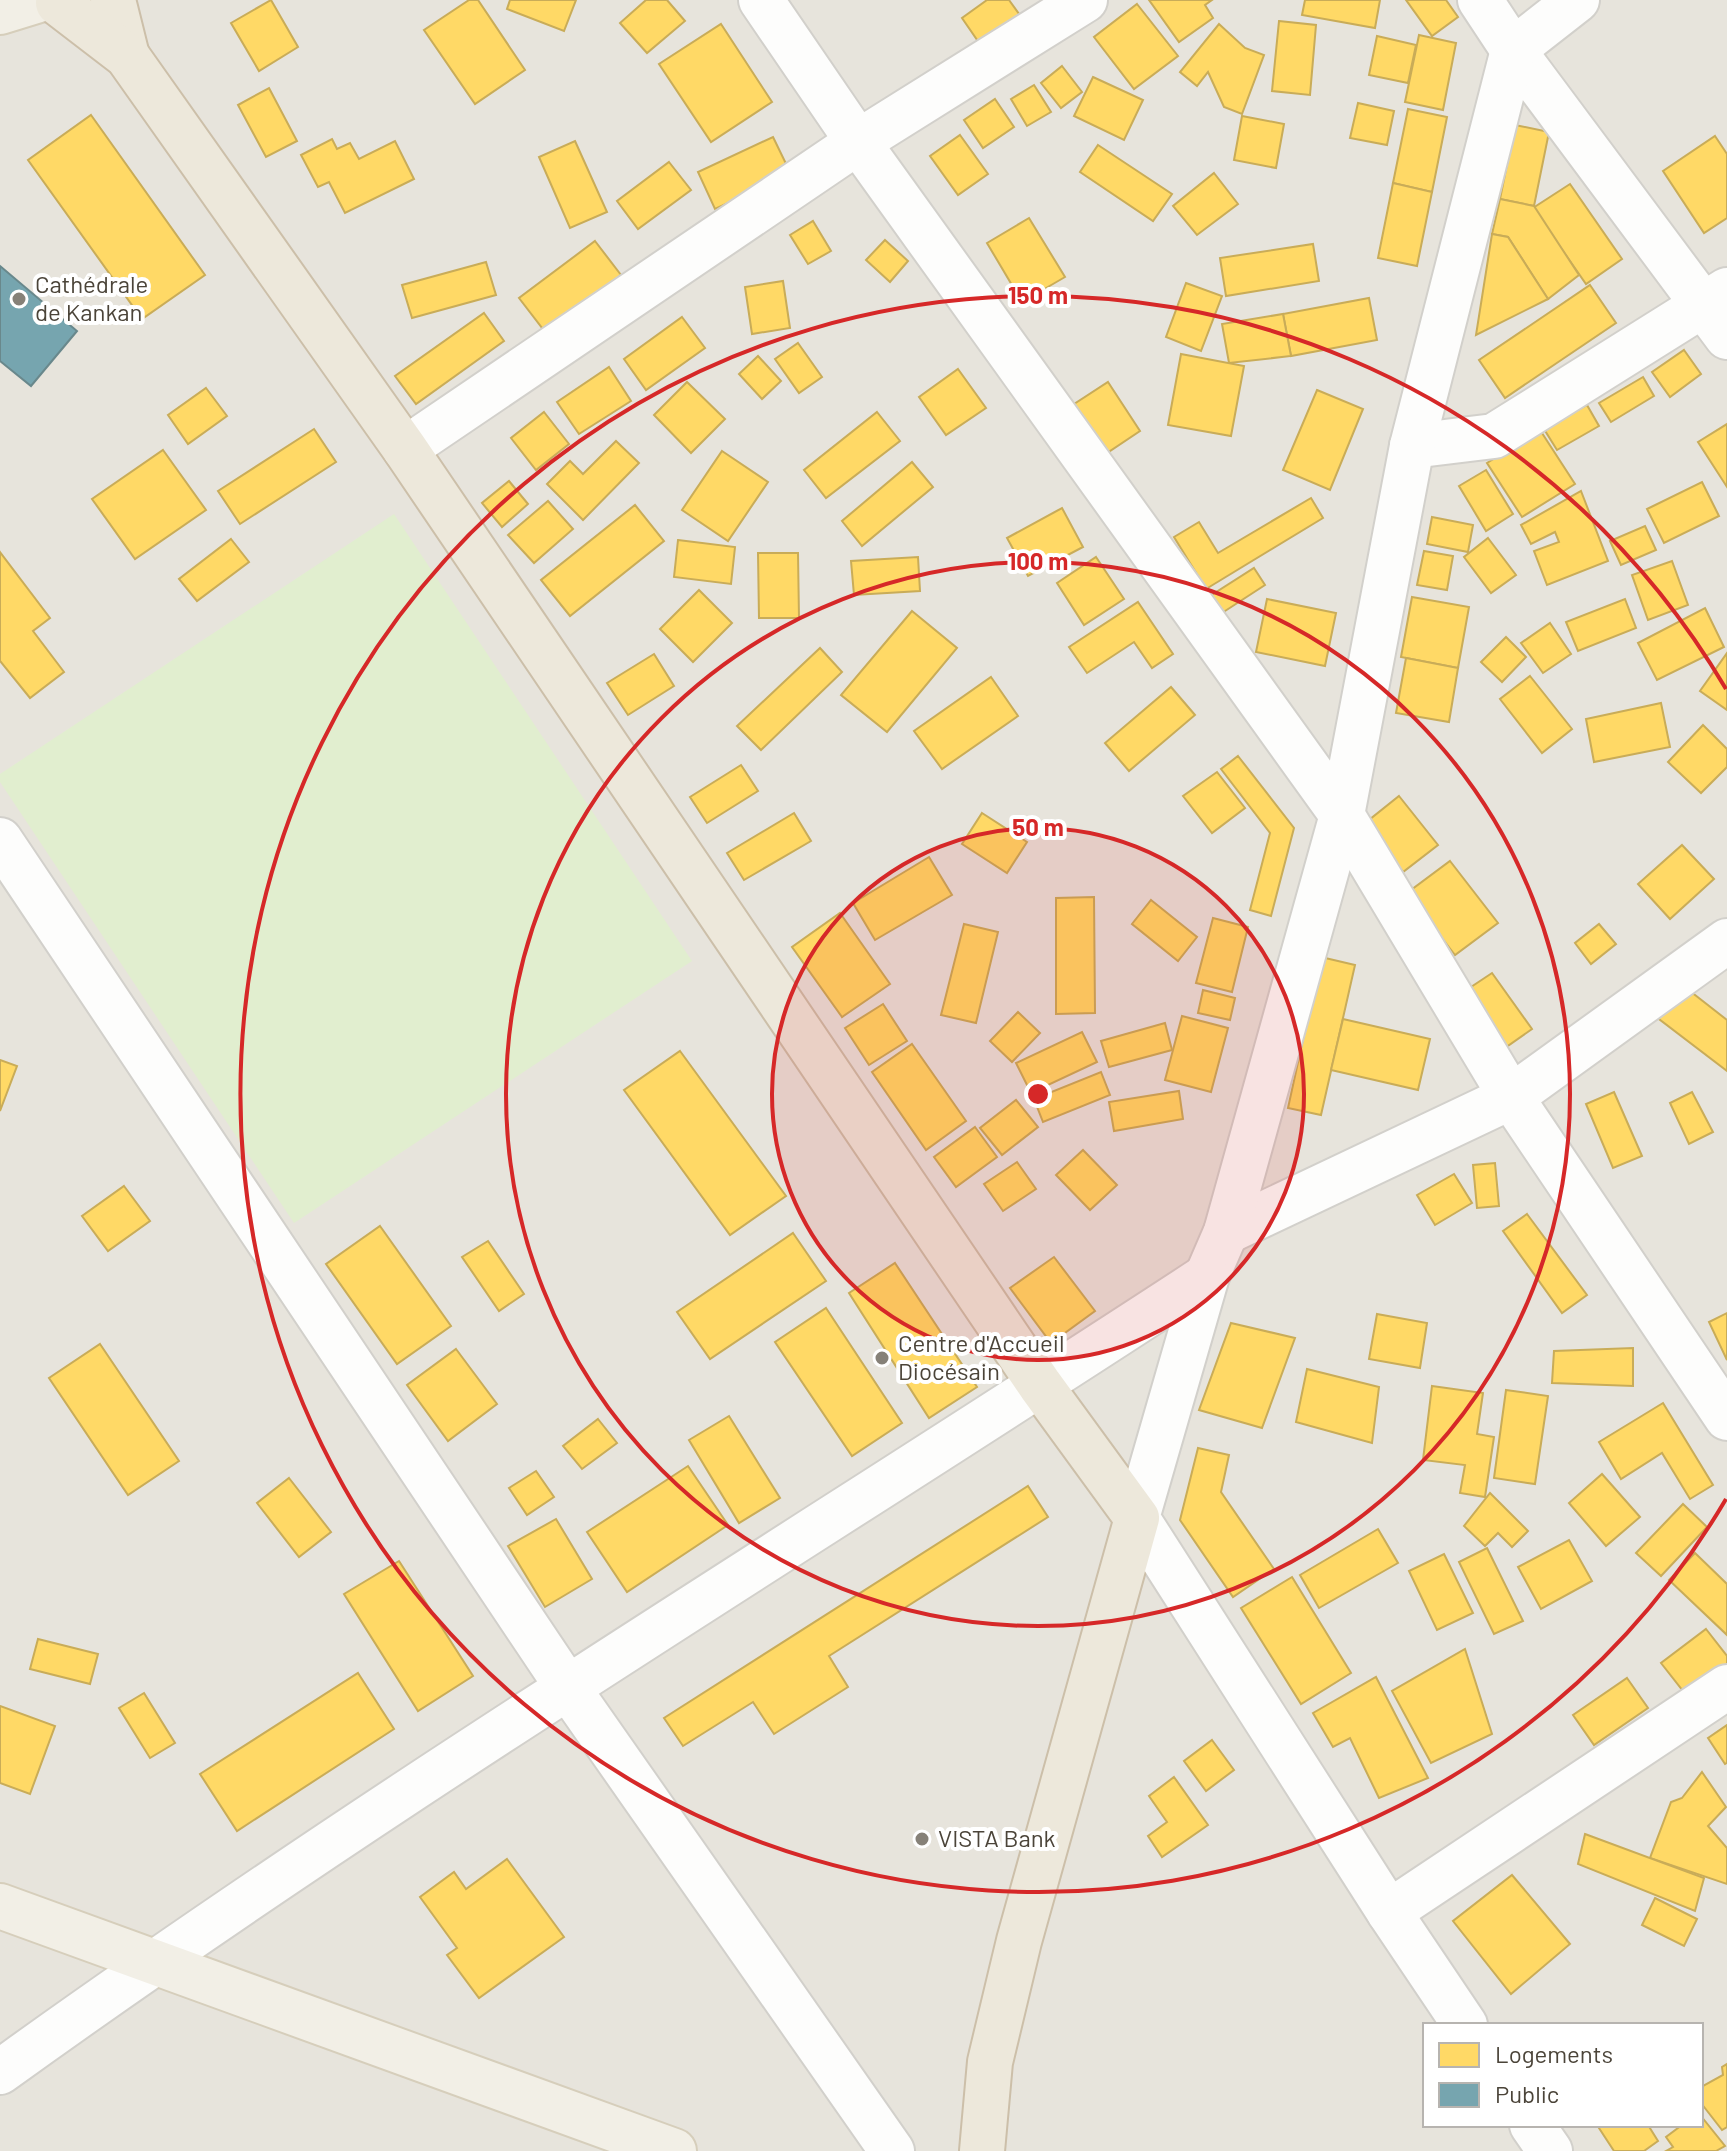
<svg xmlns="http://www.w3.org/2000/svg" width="1727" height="2151" viewBox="0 0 1727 2151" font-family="Barlow,sans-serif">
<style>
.residential{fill:#e7e4dc;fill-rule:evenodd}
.green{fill:#e1eecf}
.homes{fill:#ffd966;stroke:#c9ac58;stroke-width:2}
.public{fill:#76a5af;stroke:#69888c;stroke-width:2}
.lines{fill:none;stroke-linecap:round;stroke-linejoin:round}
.minor-casing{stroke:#d2d0cb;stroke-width:48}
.major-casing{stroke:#d6cebb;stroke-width:48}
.highway-casing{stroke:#ccbfa9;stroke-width:48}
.minor{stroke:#fdfdfc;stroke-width:44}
.major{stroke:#f2efe6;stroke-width:44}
.highway{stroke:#ede8db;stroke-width:44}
.ring{fill:none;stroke:#d62828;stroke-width:4}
.poi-dot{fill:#868178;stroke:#fff;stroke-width:3}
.labels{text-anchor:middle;stroke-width:8;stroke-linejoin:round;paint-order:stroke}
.poi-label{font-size:24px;fill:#4b4439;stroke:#fff;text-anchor:start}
.centre{fill:#d62828;stroke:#fff;stroke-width:4}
.ring-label{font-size:24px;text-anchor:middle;font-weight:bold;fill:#d62828;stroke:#fff;stroke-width:8;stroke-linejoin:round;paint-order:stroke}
</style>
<rect width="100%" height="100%" fill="#f4f2ee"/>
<path class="residential" d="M0,0H1727V2151H0ZM1425,2025H1701V2125H1425Z"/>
<polygon class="green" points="394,514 692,961 294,1223 0,782 0,774"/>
<g class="homes">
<polygon points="271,0 298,47 259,71 231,23"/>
<polygon points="469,0 478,0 525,70 475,104 424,30"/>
<polygon points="510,0 576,0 564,31 507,9"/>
<polygon points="646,0 667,0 685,21 647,53 620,23"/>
<polygon points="987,0 1009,0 1022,18 982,47 962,18"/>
<polygon points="1149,0 1212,0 1205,5 1213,18 1179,42"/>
<polygon points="1305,0 1380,0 1375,28 1302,15"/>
<polygon points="1406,0 1446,0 1458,17 1432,36"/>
<polygon points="1137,4 1178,56 1134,89 1094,37"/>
<polygon points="1279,21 1316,25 1310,95 1272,91"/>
<polygon points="721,24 772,102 711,142 659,64"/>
<polygon points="1219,24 1245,48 1264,55 1242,114 1224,107 1208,72 1197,86 1180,72"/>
<polygon points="1419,35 1456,43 1443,110 1405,102"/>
<polygon points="1377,36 1416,45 1408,83 1369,75"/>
<polygon points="1062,66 1082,92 1061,108 1041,83"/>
<polygon points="1093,77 1143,100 1124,140 1074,116"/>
<polygon points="1034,85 1051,112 1027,126 1011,99"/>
<polygon points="269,88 297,141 266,157 238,105"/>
<polygon points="995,99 1014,127 983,148 964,120"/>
<polygon points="1358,103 1394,111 1387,145 1350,138"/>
<polygon points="1408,109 1447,117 1432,192 1393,183"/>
<polygon points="91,115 205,275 142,319 28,160"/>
<polygon points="1242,116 1284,124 1276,168 1234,160"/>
<polygon points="1515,125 1549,132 1534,206 1500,199"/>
<polygon points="960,135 988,174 958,195 930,156"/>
<polygon points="1715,136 1727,154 1727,218 1704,233 1663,171"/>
<polygon points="773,137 791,174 715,209 698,172"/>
<polygon points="332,139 337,149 350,143 359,159 395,141 414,179 345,213 329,182 318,187 301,155"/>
<polygon points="575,141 607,212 570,228 539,157"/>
<polygon points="1098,145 1172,194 1153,221 1080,172"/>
<polygon points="669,162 691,190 638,229 617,201"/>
<polygon points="1214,173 1238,204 1197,235 1173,206"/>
<polygon points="1393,183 1432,192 1417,266 1378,258"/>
<polygon points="1570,184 1622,259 1586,284 1533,208"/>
<polygon points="1500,199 1534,206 1579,275 1548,299 1508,237 1492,234"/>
<polygon points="1029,218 1065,277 1022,302 987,243"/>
<polygon points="813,221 831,251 808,264 790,235"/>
<polygon points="1492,234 1508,237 1548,299 1476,335"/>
<polygon points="885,240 908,261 890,282 866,260"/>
<polygon points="595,241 621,275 546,333 519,298"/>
<polygon points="1313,244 1319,281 1226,296 1220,258"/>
<polygon points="486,262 496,295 412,318 402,285"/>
<polygon points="783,281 790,328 752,334 745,287"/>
<polygon points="1186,283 1222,296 1201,351 1166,337"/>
<polygon points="1590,285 1616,323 1505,398 1479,360"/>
<polygon points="1369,298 1377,340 1291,356 1283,314"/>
<polygon points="484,313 504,341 416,404 395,376"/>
<polygon points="1283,314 1291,356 1229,363 1222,324"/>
<polygon points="682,317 705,348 646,390 624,359"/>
<polygon points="798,343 822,377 799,393 775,359"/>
<polygon points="1684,350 1701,374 1670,397 1652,372"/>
<polygon points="1181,354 1244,366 1231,436 1168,425"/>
<polygon points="758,356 781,381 762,399 739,374"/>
<polygon points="609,367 631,401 579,434 557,402"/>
<polygon points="958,369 986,408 946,435 919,397"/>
<polygon points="1643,377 1654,396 1611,422 1599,403"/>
<polygon points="687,382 725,419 691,453 654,415"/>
<polygon points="1108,382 1140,431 1104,455 1071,406"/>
<polygon points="206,388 227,416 188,444 168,415"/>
<polygon points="1317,390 1363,409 1330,490 1283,470"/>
<polygon points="1587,405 1599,426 1557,450 1544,429"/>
<polygon points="544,412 569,444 536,470 511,438"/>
<polygon points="877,412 900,441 826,498 804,470"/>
<polygon points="1727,424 1727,487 1698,442"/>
<polygon points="314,429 336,462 240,524 218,491"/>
<polygon points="1540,430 1575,484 1522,517 1487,463"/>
<polygon points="616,441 639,463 583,520 547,484 570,461 583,474"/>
<polygon points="163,450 206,510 135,559 92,499"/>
<polygon points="722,451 768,482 728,541 682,510"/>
<polygon points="912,462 933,487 862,546 842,521"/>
<polygon points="1486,470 1513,514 1486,531 1459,486"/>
<polygon points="509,481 528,504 502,527 482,503"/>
<polygon points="1702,482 1719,516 1664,543 1647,509"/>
<polygon points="1581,491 1608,561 1547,585 1534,551 1559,542 1555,532 1531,544 1521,525"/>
<polygon points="1311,498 1323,518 1206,589 1174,537 1199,522 1218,553"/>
<polygon points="548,501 573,529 534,563 508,535"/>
<polygon points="635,505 664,541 570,616 541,580"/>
<polygon points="1062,508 1083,547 1028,576 1007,538"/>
<polygon points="1432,517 1473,525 1468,552 1427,544"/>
<polygon points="1645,526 1656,550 1621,565 1610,541"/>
<polygon points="1488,538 1516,575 1491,593 1464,557"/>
<polygon points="231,539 249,562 197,601 179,579"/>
<polygon points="678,540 735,547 731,584 674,577"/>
<polygon points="1424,551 1453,556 1447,590 1417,585"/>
<polygon points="0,552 50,618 33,631 64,672 30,698 0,661"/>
<polygon points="758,553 798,553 799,618 759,618"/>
<polygon points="918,557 920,591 854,595 851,561"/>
<polygon points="1096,557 1124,599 1084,625 1057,583"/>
<polygon points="1672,561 1688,605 1648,620 1632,575"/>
<polygon points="1254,568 1265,585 1222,613 1210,596"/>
<polygon points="699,590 732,623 693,662 660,629"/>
<polygon points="1412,597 1469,607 1458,668 1401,657"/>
<polygon points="1267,599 1336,613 1325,666 1256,652"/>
<polygon points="1625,599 1636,628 1578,651 1566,622"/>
<polygon points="1138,602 1173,654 1152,668 1134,642 1087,673 1069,647"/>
<polygon points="1705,608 1724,647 1657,680 1638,643"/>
<polygon points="912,611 957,648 887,732 841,695"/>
<polygon points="1550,623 1571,654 1543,673 1521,643"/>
<polygon points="1506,637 1526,657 1502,682 1481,662"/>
<polygon points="820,648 842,672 761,750 737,726"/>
<polygon points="1727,653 1727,710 1700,691"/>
<polygon points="654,654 674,686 628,715 607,683"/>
<polygon points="1406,658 1458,668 1449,722 1396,713"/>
<polygon points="1530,676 1572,729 1542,753 1500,699"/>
<polygon points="991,677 1018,716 942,769 914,731"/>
<polygon points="1171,687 1195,715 1129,771 1105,743"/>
<polygon points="1661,703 1670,747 1594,762 1586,719"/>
<polygon points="1703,725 1727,749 1727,767 1701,793 1668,762"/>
<polygon points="1238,756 1294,828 1271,916 1250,910 1270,833 1221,769"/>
<polygon points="741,765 758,791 707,823 690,797"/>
<polygon points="1217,772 1245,808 1212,833 1183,796"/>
<polygon points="1399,796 1438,845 1403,872 1364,824"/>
<polygon points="794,813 811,841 744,880 727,853"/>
<polygon points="982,813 1027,842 1007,873 962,844"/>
<polygon points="1682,845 1714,879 1670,919 1638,884"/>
<polygon points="929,857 952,895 875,940 853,903"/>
<polygon points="1450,861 1498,923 1455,955 1407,893"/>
<polygon points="1094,897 1095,1013 1056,1014 1056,898"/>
<polygon points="1151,900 1197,937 1178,961 1132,924"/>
<polygon points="840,913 890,984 842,1017 792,947"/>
<polygon points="1213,918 1248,927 1232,992 1196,983"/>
<polygon points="964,924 998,932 976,1023 941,1015"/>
<polygon points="1599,924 1616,944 1591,964 1575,943"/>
<polygon points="1321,957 1355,965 1321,1115 1288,1108"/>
<polygon points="1492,973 1532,1029 1502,1050 1462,993"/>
<polygon points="1681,984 1727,1020 1727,1071 1655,1016"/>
<polygon points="1203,990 1235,998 1230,1020 1198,1013"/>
<polygon points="883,1004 907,1041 869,1065 845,1028"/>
<polygon points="1018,1012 1040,1033 1012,1062 990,1041"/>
<polygon points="1182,1016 1228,1028 1211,1092 1165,1080"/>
<polygon points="1343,1019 1430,1039 1418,1090 1331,1070"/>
<polygon points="1165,1023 1172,1050 1109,1067 1101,1041"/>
<polygon points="1082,1032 1097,1062 1031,1093 1016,1063"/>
<polygon points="912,1044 966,1121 926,1150 872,1072"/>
<polygon points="680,1051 786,1196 730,1235 624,1090"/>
<polygon points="0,1060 17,1066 0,1111"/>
<polygon points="1101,1072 1110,1095 1043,1122 1034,1099"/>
<polygon points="1179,1091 1183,1119 1114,1131 1109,1102"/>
<polygon points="1614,1092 1642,1156 1613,1168 1586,1104"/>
<polygon points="1692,1092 1713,1132 1689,1144 1670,1103"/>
<polygon points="1016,1100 1038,1127 1002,1155 980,1128"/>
<polygon points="975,1127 997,1157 956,1187 934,1157"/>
<polygon points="1083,1150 1117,1185 1090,1210 1056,1175"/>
<polygon points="1017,1162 1036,1189 1003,1211 984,1184"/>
<polygon points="1495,1163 1499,1206 1477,1208 1473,1165"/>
<polygon points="1454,1174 1472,1203 1435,1225 1417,1195"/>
<polygon points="124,1186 150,1221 108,1251 82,1216"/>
<polygon points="1527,1214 1587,1295 1562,1313 1503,1231"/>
<polygon points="380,1226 451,1326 397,1364 326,1264"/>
<polygon points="793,1233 826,1281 710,1359 677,1312"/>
<polygon points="488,1241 524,1294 499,1311 462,1257"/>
<polygon points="1054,1257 1095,1311 1051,1343 1010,1288"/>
<polygon points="895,1263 977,1387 929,1418 849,1293"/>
<polygon points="826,1308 902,1423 852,1456 775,1342"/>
<polygon points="1727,1313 1727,1360 1709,1322"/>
<polygon points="1377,1314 1427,1323 1420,1368 1369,1359"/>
<polygon points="1231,1323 1295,1338 1262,1428 1199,1410"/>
<polygon points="100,1344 179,1461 128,1495 49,1378"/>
<polygon points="1633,1348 1633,1386 1552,1383 1554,1351"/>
<polygon points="456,1349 497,1404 448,1441 407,1385"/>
<polygon points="1307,1369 1379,1387 1372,1443 1296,1422"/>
<polygon points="1432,1386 1483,1393 1477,1434 1494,1437 1485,1497 1460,1493 1465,1465 1423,1460"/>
<polygon points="1506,1390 1548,1396 1535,1484 1494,1478"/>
<polygon points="1663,1403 1713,1485 1690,1499 1662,1453 1621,1479 1599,1442"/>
<polygon points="729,1416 780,1498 739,1523 689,1440"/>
<polygon points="598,1419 617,1443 582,1469 563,1446"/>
<polygon points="1198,1448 1229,1455 1221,1492 1274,1569 1233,1597 1180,1520"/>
<polygon points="688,1466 728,1525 627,1592 587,1532"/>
<polygon points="536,1471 554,1497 527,1515 509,1488"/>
<polygon points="1602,1474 1640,1517 1606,1546 1569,1503"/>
<polygon points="289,1478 331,1532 299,1557 257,1503"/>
<polygon points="1028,1486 1048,1517 829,1656 848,1687 774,1734 753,1702 683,1746 664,1718"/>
<polygon points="1490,1493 1528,1531 1512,1547 1498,1533 1485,1546 1464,1526"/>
<polygon points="1683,1504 1707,1527 1661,1576 1636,1553"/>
<polygon points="556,1519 592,1579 545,1607 508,1546"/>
<polygon points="1378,1529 1398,1563 1319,1608 1300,1575"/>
<polygon points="1569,1540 1592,1581 1541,1609 1518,1567"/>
<polygon points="1487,1548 1523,1621 1494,1634 1459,1562"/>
<polygon points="1695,1553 1727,1584 1727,1635 1669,1580"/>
<polygon points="1444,1554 1473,1613 1437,1630 1409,1571"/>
<polygon points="399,1561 473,1676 418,1711 344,1594"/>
<polygon points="1292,1577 1351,1673 1301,1704 1241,1608"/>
<polygon points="1706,1629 1727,1656 1727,1666 1687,1696 1661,1663"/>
<polygon points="38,1639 98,1654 90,1684 30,1669"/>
<polygon points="1465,1649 1492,1734 1431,1763 1392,1691"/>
<polygon points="358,1673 394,1729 237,1831 200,1774"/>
<polygon points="1376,1677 1428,1778 1379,1798 1350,1738 1333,1747 1313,1713"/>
<polygon points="1627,1678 1648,1708 1594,1745 1573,1715"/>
<polygon points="144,1693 175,1743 150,1758 119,1708"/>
<polygon points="0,1706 55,1726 30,1794 0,1783"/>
<polygon points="1727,1725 1727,1763 1725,1764 1708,1738"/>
<polygon points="1212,1740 1234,1770 1206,1791 1184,1761"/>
<polygon points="1702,1772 1726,1807 1708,1826 1727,1848 1727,1884 1650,1858 1671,1802 1682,1798"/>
<polygon points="1174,1777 1208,1825 1162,1857 1148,1836 1167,1822 1149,1796"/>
<polygon points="1585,1834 1704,1878 1695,1911 1578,1864"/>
<polygon points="507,1859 564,1937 479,1998 447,1955 457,1948 420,1897 454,1872 466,1889"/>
<polygon points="1512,1875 1570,1944 1511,1994 1453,1921"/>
<polygon points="1655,1898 1697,1919 1684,1946 1642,1925"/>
<polygon points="1727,2064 1727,2127 1722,2130 1701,2103 1701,2087 1723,2075 1722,2067"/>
<polygon points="1701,2116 1725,2146 1716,2151 1666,2151 1673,2147 1666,2137 1682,2125 1701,2125"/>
<polygon points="1597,2125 1648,2125 1658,2141 1644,2151 1614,2151"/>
</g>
<polygon class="public" points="0,266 77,331 31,386 0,361"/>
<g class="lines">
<g class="minor-casing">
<g id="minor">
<polyline points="761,0 858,142 1342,815 1511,1097 1727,1418"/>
<polyline points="1480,0 1513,50 1727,337"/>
<polyline points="1412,446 1494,436 1727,290"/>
<polyline points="405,449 858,142 1085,0"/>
<polyline points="0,840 568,1688 892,2151"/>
<polyline points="1226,1232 1511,1097 1727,941"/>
<polyline points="1389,1912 1727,1687"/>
<polyline points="1465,2025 1389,1912 1137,1518 1207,1276 1226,1232 1342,815 1412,446 1513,50 1577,0"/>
<path d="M0,2072C391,1790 804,1540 1207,1276"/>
<polyline points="1532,2125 1550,2151"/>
</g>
</g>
<g class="major-casing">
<g id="major">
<polyline points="0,12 39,0"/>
<polyline points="0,1906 674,2151"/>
</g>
</g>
<g class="highway-casing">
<g id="highway">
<polyline points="113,0 127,56"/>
<polyline points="58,3 127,56 405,449 1040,1385 1137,1518 1019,1941 990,2062 982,2151"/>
</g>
</g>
<use href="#minor" class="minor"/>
<use href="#major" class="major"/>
<use href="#highway" class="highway"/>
</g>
<circle cx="1038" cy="1094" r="266" fill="#d62828" fill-opacity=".12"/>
<g class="ring">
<circle cx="1038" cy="1094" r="266"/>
<circle cx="1038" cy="1094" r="532"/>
<path d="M1726 1499A798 798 0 1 1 1726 689"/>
</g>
<g class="poi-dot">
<circle cx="19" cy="299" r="8"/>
<circle cx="882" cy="1358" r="8"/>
<circle cx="922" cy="1839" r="8"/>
</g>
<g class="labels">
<g class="poi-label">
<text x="35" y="293">Cathédrale<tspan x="35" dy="28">de Kankan</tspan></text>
<text x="898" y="1352">Centre d'Accueil<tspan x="898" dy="28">Diocésain</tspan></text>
<text x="938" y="1847">VISTA Bank</text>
</g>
</g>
<circle cx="1038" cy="1094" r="12" class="centre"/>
<g class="ring-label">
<text x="1038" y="304">150 m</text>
<text x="1038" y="570">100 m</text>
<text x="1038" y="836">50 m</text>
</g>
<rect x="1423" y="2023" width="280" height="104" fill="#ffffff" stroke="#b7b4b0" stroke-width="2"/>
<rect x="1439" y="2043" width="40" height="24" fill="#ffd966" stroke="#b7b4b0" stroke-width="2"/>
<text x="1495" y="2063" font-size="24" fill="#4b4439">Logements</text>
<rect x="1439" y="2083" width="40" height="24" fill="#76a5af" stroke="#b7b4b0" stroke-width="2"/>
<text x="1495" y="2103" font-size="24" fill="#4b4439">Public</text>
</svg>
